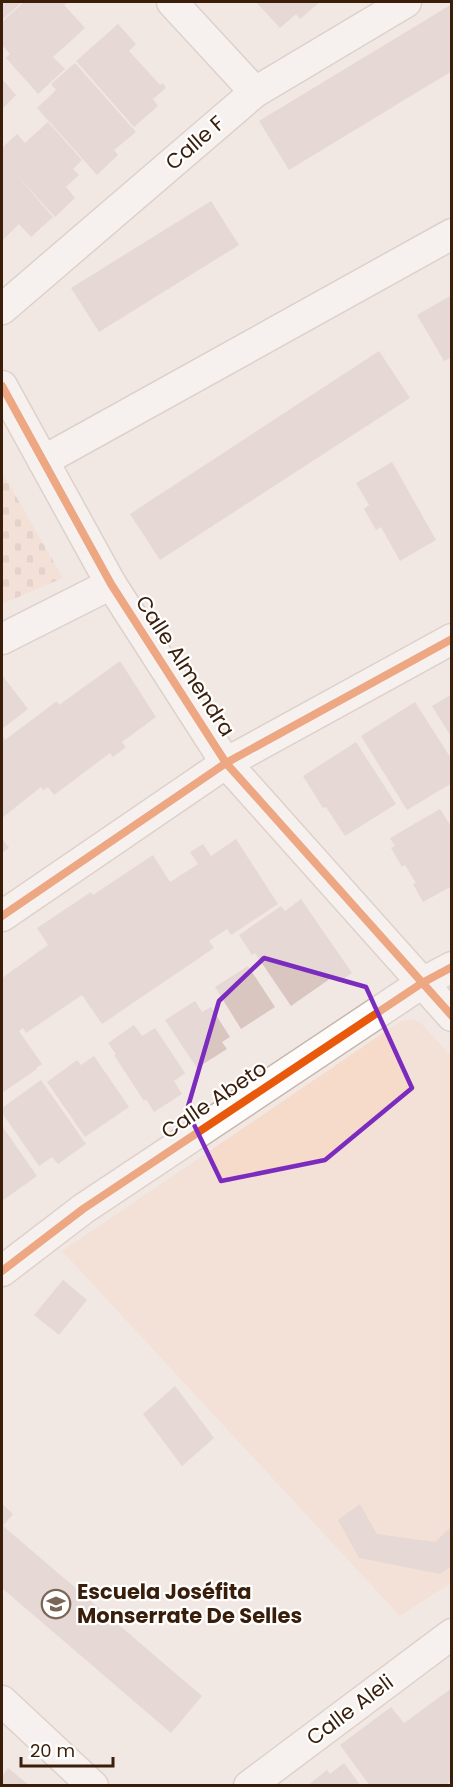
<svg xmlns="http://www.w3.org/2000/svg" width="453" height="1787" viewBox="0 0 453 1787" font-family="Poppins,sans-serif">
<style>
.green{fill:#f6daca}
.cemetery{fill:url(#cemetery-stones)}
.building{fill:#dac6c1}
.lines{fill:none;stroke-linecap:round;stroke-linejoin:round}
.minor-casing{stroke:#c8b6ab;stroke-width:33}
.minor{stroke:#fdfcfb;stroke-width:30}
.cycleway-casing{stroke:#fff;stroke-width:11}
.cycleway{stroke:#e8590c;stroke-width:8}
.marked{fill:none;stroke:#7b2cbf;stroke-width:4.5;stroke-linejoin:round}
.labels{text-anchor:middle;stroke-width:4.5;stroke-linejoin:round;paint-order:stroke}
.street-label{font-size:21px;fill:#3a1e0a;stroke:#fff}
.poi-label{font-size:21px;font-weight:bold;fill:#3a1e0a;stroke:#fff;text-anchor:start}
</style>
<defs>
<pattern id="cemetery-stones" width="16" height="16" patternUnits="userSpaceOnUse" patternTransform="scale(1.5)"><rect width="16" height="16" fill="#f6daca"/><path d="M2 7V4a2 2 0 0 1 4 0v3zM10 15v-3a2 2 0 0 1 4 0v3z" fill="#d4bbac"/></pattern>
</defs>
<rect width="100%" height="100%" fill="#f1e8e4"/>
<polygon class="green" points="412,1019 421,1023 451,1056 451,1583 400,1616 62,1251 401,1021"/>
<polygon class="cemetery" points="2,472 63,578 2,604 2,471"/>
<g class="building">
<polygon points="2,2 22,2 2,20"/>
<polygon points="24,2 68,2 64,5 85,28 53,57 65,69 38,94 6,58 10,54 2,45 2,22"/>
<polygon points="256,2 320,2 300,19 296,14 280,28"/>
<polygon points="452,4 452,71 289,170 259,121"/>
<polygon points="118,24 136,44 129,51 160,85 163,83 166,88 153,99 158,106 134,127 76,61"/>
<polygon points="75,63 136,132 114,150 118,155 97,175 37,108 56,90 51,84"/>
<polygon points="2,79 16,95 2,109"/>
<polygon points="48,122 82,160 73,169 79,175 66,187 75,198 55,217 15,173 53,217 31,237 19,224 2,241 2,148 17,134 25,143"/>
<polygon points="211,201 239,245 99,332 71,288"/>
<polygon points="452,295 452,357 444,361 417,315"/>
<polygon points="379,351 410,398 160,560 130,514"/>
<polygon points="392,462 436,540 400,561 381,527 376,530 364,509 369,505 356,483"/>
<polygon points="120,661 156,717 122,742 126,747 113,757 110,753 54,795 48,787 43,790 41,787 2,818 2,735 5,740 57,701 59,705"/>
<polygon points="2,675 28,709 2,729"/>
<polygon points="452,694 452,738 432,706"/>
<polygon points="415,702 452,760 452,783 407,810 361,736"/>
<polygon points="356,742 396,804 345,836 326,807 323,808 303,776"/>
<polygon points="440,809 452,828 452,886 423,902 413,884 416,883 405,865 402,867 391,848 395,846 390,838"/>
<polygon points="2,838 9,848 2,853"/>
<polygon points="236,839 278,904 231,935 227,929 209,941 214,948 102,1024 82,995 29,1031 26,1033 23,1028 19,1031 42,1064 36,1068 37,1069 2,1093 2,978 48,945 37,928 91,892 93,895 153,855 170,882 198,864 190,852 203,844 211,856"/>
<polygon points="301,899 352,973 338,982 334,976 291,1006 255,953 252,955 239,935 281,906 285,911"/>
<polygon points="248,966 275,1007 241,1029 215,987"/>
<polygon points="195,1001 202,1012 211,1007 230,1037 222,1042 227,1049 197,1068 165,1020"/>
<polygon points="134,1025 142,1036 155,1028 185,1073 174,1081 182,1094 154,1112 146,1099 144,1101 114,1055 116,1054 108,1043"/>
<polygon points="94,1056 129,1107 85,1137 47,1082 77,1060 81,1065"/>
<polygon points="41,1080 86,1144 58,1164 52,1157 39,1166 2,1113 2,1108"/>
<polygon points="2,1126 37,1176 2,1201"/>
<polygon points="63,1280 87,1300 59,1335 34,1315"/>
<polygon points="175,1386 214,1438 182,1466 143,1414"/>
<polygon points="2,1504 13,1514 3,1526 202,1696 171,1733 2,1588"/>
<polygon points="360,1504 377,1534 435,1542 452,1526 452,1566 440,1574 359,1558 338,1520"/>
<polygon points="452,1688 452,1780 444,1786 370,1786 340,1745 391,1707 404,1723"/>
<polygon points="344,1763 361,1786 307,1786 327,1770 330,1774"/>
<polygon points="8,1768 30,1786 2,1786 2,1776"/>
</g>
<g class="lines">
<g class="minor-casing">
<g id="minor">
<polyline points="172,2 255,92"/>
<polyline points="2,309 255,92 406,2"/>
<polyline points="2,386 111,584 226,763 452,1016"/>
<polyline points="43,461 452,234"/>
<polyline points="2,639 111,584"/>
<polyline points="2,916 226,763 452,639"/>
<polyline points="2,1271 83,1209 422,983 452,967"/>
<polyline points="2,1701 93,1786"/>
<polyline points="249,1786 452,1634"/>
</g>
</g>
<use href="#minor" class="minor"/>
<g class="cycleway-casing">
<g id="cycleway">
<polyline points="2,386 111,584 226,763 452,1016"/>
<polyline points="2,916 226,763 452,639"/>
<polyline points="2,1271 83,1209 422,983 452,967"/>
</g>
</g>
<use href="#cycleway" class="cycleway"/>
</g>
<path d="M0 0H453V1787H0ZM264,958L366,987L412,1088L325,1160L221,1181L187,1110L219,1001Z" fill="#f1e8e4" fill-opacity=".55" fill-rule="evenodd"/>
<path class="marked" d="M264,958L366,987L412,1088L325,1160L221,1181L187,1110L219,1001Z"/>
<defs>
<g id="school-ring" transform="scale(1.5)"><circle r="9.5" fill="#fff" stroke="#7a6556" stroke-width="1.5"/><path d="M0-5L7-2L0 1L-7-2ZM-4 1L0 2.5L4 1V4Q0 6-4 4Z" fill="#7a6556"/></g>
</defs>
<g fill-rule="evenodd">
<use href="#school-ring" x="56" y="1604"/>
</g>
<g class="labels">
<g class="street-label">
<text transform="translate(195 143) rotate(-41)" y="7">Calle F</text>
<text transform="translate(185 666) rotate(57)" y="7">Calle Almendra</text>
<text transform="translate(214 1100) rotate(-34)" y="7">Calle Abeto</text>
<text transform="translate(350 1710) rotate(-37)" y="7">Calle Aleli</text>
</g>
<g class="poi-label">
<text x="77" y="1599">Escuela Joséfita<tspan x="77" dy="24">Monserrate De Selles</tspan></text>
</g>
</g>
<rect width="453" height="1787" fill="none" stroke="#3a1e0a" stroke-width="6"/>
<path d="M21 1757v9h92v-9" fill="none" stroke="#3a1e0a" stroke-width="3"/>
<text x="30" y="1757" font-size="18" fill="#3a1e0a" stroke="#ffffff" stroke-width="4.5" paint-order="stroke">20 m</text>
</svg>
